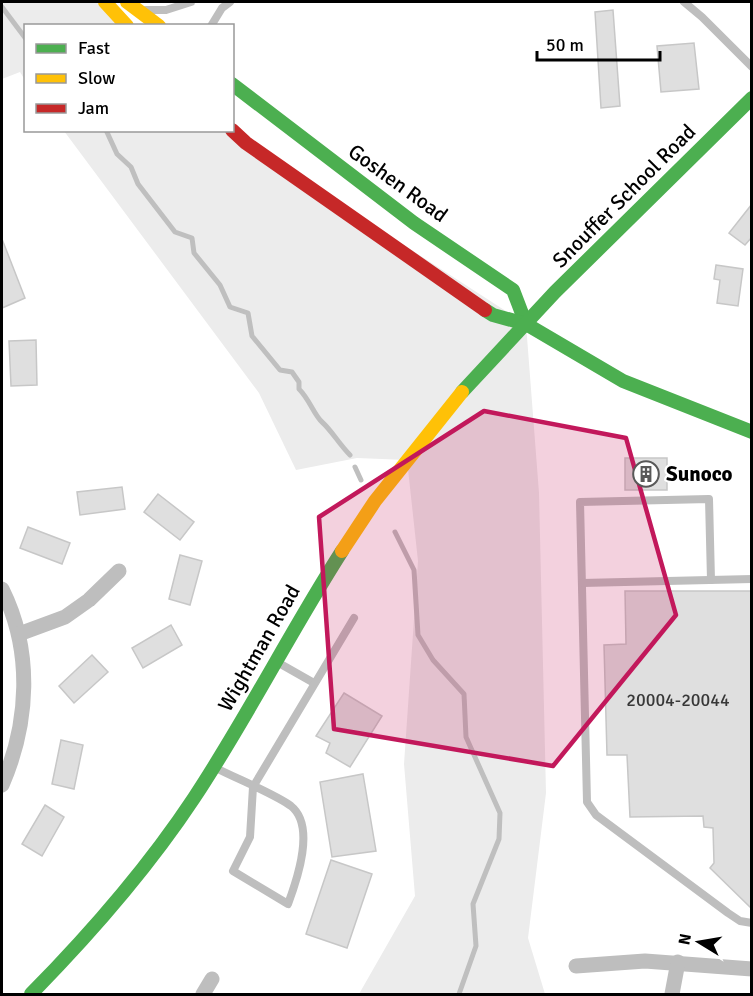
<svg xmlns="http://www.w3.org/2000/svg" width="753" height="996" viewBox="0 0 753 996" font-family="Signika,sans-serif">
<style>
.green{fill:#ececec}
.lines{fill:none;stroke-linecap:round;stroke-linejoin:round}
.stream{stroke:#bfbfbf;stroke-width:5}
.building{fill:#dfdfdf;stroke:#c7c7c7;stroke-width:1.5}
.lane{stroke:#bebebe;stroke-width:8}
.street{stroke:#bebebe;stroke-width:15}
.fast{stroke:#4caf50;stroke-width:14}
.slow{stroke:#ffc107;stroke-width:14}
.jam{stroke:#c62828;stroke-width:14}
.marked{fill:#c2185b;fill-opacity:0.2;stroke:#c2185b;stroke-width:4.5;stroke-linejoin:round}
.labels{text-anchor:middle;stroke-width:4.5;stroke-linejoin:round;paint-order:stroke}
.number-label{font-size:18px;fill:#383838}
.street-label{font-size:21px;fill:#000;stroke:#fff}
.poi-label{font-size:21px;font-weight:bold;fill:#000;stroke:#fff;text-anchor:start}
</style>
<rect width="100%" height="100%" fill="#fff"/>
<g class="green">
<polygon points="2,2 105,2 127,25 26,26 25,80 20,72 2,79"/>
<polygon points="64,131 232,131 246,143 526,324 539,493 546,793 528,938 545,994 359,994 415,896 404,764 418,561 407,460 357,458 296,470 259,393"/>
</g>
<g class="lines">
<g class="stream">
<polyline points="2,7 26,39"/>
<path d="M106,130L117,154L131,167L138,184L175,232L192,238L194,253L220,285L230,307L248,313L252,336L280,370L292,372L299,382V389C310,400 314,415 322,422C332,431 339,444 350,455"/>
<polyline points="355,467 361,480"/>
<polyline points="395,532 414,570 418,635 433,660 464,694 466,737 500,813 499,839 473,904 476,946 459,994"/>
</g>
</g>
<g class="building">
<polygon points="613,10 620,106 601,108 595,12"/>
<polygon points="694,43 699,89 661,92 657,46"/>
<polygon points="752,204 752,237 745,245 729,233"/>
<polygon points="2,239 25,298 2,308"/>
<polygon points="716,265 743,269 738,306 717,303 720,280 714,279"/>
<polygon points="36,340 37,385 11,386 9,341"/>
<rect x="625" y="458" width="42" height="32"/>
<polygon points="122,487 125,509 80,515 77,492"/>
<polygon points="158,494 194,522 180,540 144,512"/>
<polygon points="28,527 70,543 62,564 20,548"/>
<polygon points="180,555 202,561 190,605 169,599"/>
<polygon points="625,591 752,591 752,909 710,868 714,863 713,828 704,827 703,816 630,817 627,755 607,755 604,645 626,644"/>
<polygon points="171,625 182,645 143,668 132,648"/>
<polygon points="92,655 108,672 74,703 59,686"/>
<polygon points="344,693 382,716 350,767 326,753 330,743 316,736"/>
<polygon points="61,740 83,745 74,789 52,784"/>
<polygon points="363,774 376,851 332,857 320,782"/>
<polygon points="45,805 64,817 42,856 22,844"/>
<polygon points="331,860 372,874 347,948 306,934"/>
</g>
<g class="lines">
<g class="lane">
<polyline points="684,2 702,17 752,67"/>
<polyline points="146,10 166,10 191,2"/>
<polyline points="211,26 222,8 230,2"/>
<polyline points="711,580 709,499 580,502 587,802 596,815 728,913 740,921 752,923"/>
<polyline points="582,583 752,579"/>
<polyline points="277,662 314,683"/>
<path d="M216,768C235,778 275,794 291,806C316,826 297,880 288,904L233,871L250,837L253,787L354,618"/>
</g>
<g class="street">
<path d="M2,589C33,651 29,723 2,785"/>
<polyline points="19,634 65,617 89,600 119,571"/>
<polyline points="576,966 645,961 752,969"/>
<polyline points="203,994 212,979"/>
<polyline points="672,994 678,962"/>
</g>
<g class="fast">
<polyline points="232,84 414,223 513,290 526,324"/>
<polyline points="485,310 493,315 526,324 623,381 752,432"/>
<polyline points="462,392 555,292 752,98"/>
<path d="M31,994C91,933 147,869 194,798C247,718 290,632 342,551"/>
</g>
<g class="slow">
<polyline points="105,2 127,26"/>
<polyline points="127,2 159,26"/>
<polyline points="342,551 375,501 462,392"/>
</g>
<polyline class="jam" points="232,130 246,143 485,310"/>
</g>
<path class="marked" d="M484,411L626,438L676,615L553,766L334,729L319,517Z"/>
<defs>
<g id="building-ring" transform="scale(1.35)"><circle r="9.5" fill="#fff" stroke="#595959" stroke-width="1.5"/><path d="M-4-6H4V6H1V3H-1V6H-4ZM-2.5-4.3h1.7v1.8h-1.7ZM.8-4.3h1.7v1.8H.8ZM-2.5-1h1.7V.8h-1.7ZM.8-1h1.7V.8H.8Z" fill="#595959"/></g>
</defs>
<g fill-rule="evenodd">
<use href="#building-ring" x="646" y="474"/>
</g>
<g class="labels">
<g class="number-label">
<text x="678" y="706">20004-20044</text>
</g>
<g class="street-label">
<text transform="translate(398 183) rotate(36)" y="7">Goshen Road</text>
<text transform="translate(624 196) rotate(-45)" y="7">Snouffer School Road</text>
<text transform="translate(259 648) rotate(-60)" y="7">Wightman Road</text>
</g>
<g class="poi-label">
<text x="666" y="481">Sunoco</text>
</g>
</g>
<rect width="753" height="996" fill="none" stroke="#000000" stroke-width="6"/>
<rect x="24" y="24" width="210" height="108" fill="#ffffff" stroke="#999999" stroke-width="1.5"/>
<rect x="36" y="44" width="30" height="9" fill="#4caf50" stroke="#999999" stroke-width="1.5"/>
<text x="78" y="54" font-size="18" fill="#000000">Fast</text>
<rect x="36" y="74" width="30" height="9" fill="#ffc107" stroke="#999999" stroke-width="1.5"/>
<text x="78" y="84" font-size="18" fill="#000000">Slow</text>
<rect x="36" y="104" width="30" height="9" fill="#c62828" stroke="#999999" stroke-width="1.5"/>
<text x="78" y="114" font-size="18" fill="#000000">Jam</text>
<g transform="translate(699 942) rotate(281)" stroke="#ffffff" stroke-width="4.5" paint-order="stroke">
<path d="M0-4.5L10 22L0 15L-10 22Z" fill="#000000"/>
<text y="-9" font-size="16" font-weight="bold" text-anchor="middle" fill="#000000">N</text>
</g>
<path d="M537 51v9h123v-9" fill="none" stroke="#000000" stroke-width="3"/>
<text x="546" y="51" font-size="18" fill="#000000" stroke="#ffffff" stroke-width="4.5" paint-order="stroke">50 m</text>
</svg>
